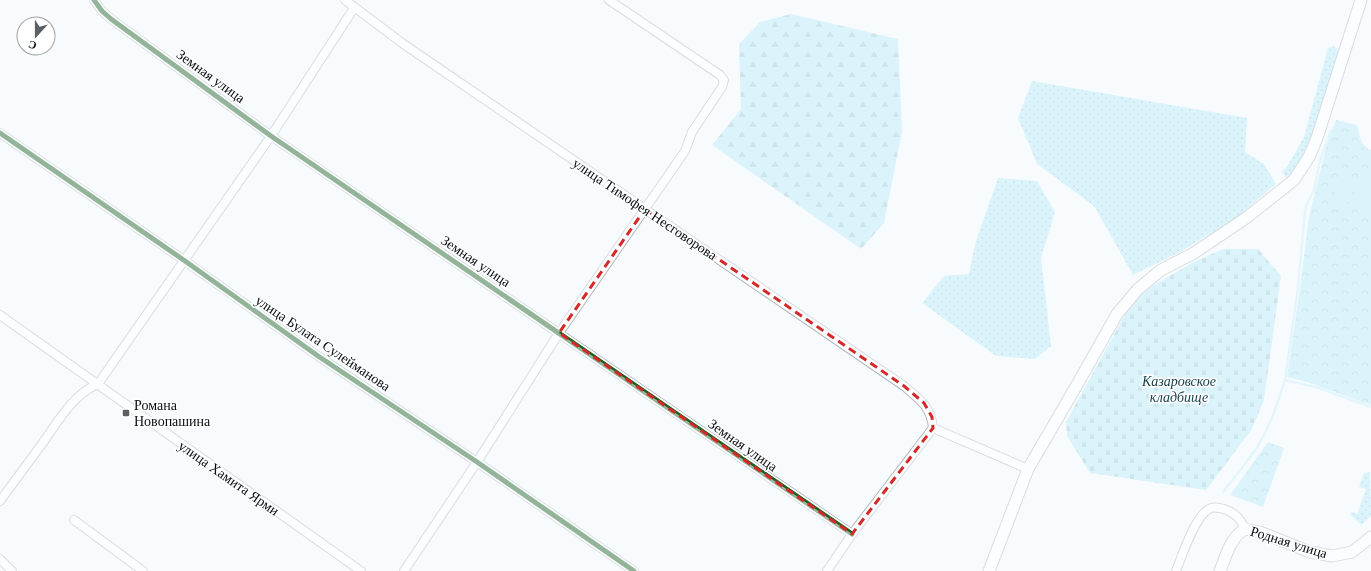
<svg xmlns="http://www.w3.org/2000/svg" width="1371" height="571" viewBox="0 0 1371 571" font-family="Georgia,serif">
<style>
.grass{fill:url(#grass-dots)}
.forest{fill:url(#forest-firs)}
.cemetery{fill:url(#cemetery-stones)}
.park{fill:url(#park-crowns)}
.pitch{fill:#b8e9f8}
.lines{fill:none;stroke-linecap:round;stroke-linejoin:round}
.stream{stroke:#caf0fb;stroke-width:2.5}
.street-casing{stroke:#b2b8ba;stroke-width:10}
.secondary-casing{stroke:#b2b8ba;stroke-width:13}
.street{stroke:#fefeff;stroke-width:8}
.secondary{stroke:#fefeff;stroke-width:11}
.cycleway-casing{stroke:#fff;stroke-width:8}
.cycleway{stroke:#1b5e20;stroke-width:5}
.marked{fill:none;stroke:#d62828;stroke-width:3;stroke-dasharray:8 5;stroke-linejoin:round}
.poi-dot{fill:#5a6164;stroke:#fff;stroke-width:1.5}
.labels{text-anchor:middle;stroke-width:3;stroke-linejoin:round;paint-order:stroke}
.street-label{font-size:14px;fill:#050e11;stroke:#fff}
.park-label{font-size:14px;font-style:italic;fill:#113d48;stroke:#fff}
.poi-label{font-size:14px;fill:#050e11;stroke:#fff;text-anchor:start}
</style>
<defs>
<pattern id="grass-dots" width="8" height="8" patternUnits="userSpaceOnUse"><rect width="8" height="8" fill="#b8e9f8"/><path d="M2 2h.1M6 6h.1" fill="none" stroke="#9dc7d4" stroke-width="1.8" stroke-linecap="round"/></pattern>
<pattern id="forest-firs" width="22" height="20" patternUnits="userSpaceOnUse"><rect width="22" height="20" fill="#b8e9f8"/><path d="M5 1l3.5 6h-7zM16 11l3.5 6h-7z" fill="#9dc7d4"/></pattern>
<pattern id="cemetery-stones" width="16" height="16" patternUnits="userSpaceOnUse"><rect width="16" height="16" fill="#b8e9f8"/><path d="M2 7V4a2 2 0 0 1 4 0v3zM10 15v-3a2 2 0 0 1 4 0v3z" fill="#9dc7d4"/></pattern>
<pattern id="park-crowns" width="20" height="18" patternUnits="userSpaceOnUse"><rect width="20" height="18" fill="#b8e9f8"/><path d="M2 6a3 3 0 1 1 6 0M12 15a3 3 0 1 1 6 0" fill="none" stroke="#9dc7d4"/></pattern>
</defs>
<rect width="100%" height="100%" fill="#f8fbfd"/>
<g class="grass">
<polygon points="1334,46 1339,52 1312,142 1299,166 1287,178 1282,172 1288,165 1304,137 1328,48"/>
<polygon points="1032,81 1247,118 1245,152 1264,164 1276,184 1237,217 1182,251 1133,275 1094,206 1037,164 1018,118"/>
<polygon points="998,178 1037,181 1055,212 1041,258 1051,346 1035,359 996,356 922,303 944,276 969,274 975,244"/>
<polygon points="1370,472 1371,516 1361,525 1350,514 1351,512 1357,514 1366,489 1359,487 1364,473"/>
</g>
<polygon class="forest" points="791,14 898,39 902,132 884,223 861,249 712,145 741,109 739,44 760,22"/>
<polygon class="cemetery" points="1223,249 1258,249 1281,276 1264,400 1252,429 1206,490 1090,473 1067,436 1066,422 1128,309 1147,289 1192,263"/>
<g class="park">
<path d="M1336,120L1357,125C1360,134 1360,147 1371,150V405L1307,382L1287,377L1300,288L1309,216L1327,144Z"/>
<polygon points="1268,442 1284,448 1263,507 1230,495"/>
</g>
<g class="pitch">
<polygon points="1359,172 1371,175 1371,211 1352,207"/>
<polygon points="1342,179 1352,181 1347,204 1331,201 1335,190"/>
</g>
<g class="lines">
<g class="stream">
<polyline points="1331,130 1320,161 1314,190 1307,204 1305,212 1298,287 1285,380 1316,387 1371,407"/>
<path d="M1223,492C1235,476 1249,461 1259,444C1271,424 1278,402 1285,380"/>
</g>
<g class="street-casing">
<g id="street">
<polyline points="94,0 102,11 111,19 271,136 852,534"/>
<path d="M345,0L402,43L904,386C919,399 931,406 933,428"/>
<polyline points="0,133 185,261 318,356 477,462 634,571"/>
<polyline points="0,315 361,571"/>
<polyline points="933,428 1028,469"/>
<path d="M0,501C14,482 28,463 42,444C57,423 73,394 98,384L271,136L354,8"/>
<polyline points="74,520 143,571"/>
<polyline points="0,559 12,571"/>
<polyline points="404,571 477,462 559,333 685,151 692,132 722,87 724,80 720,75 609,0"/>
<polyline points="827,571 852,534 933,428"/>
<path d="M1176,571C1182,556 1195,516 1209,509C1213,506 1219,508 1224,509C1235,513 1240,518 1245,529"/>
</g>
</g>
<g class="secondary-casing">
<g id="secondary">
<polyline points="989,571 1028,469 1078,383 1117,314 1138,289 1161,270 1194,253 1246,218 1294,180 1309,157 1317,138 1361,0"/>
<path d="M1220,571C1226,556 1230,538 1245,529L1260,532L1310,552L1332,556L1352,552L1371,537"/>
</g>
</g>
<use href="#street" class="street"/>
<use href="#secondary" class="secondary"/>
<g class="cycleway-casing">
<g id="cycleway">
<polyline points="94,0 102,11 111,19 271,136 852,534"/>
<polyline points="0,133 185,261 318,356 477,462 634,571"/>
</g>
</g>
<use href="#cycleway" class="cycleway"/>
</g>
<path d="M0 0H1371V571H0ZM645,209L904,386L924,403L932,417L933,428L852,534L559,333Z" fill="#f8fbfd" fill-opacity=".55" fill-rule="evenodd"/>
<path class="marked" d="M645,209L904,386L924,403L932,417L933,428L852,534L559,333Z"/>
<rect class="poi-dot" x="122" y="409" width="8" height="8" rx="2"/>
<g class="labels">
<g class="street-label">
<text transform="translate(211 76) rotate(36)" y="5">Земная улица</text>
<text transform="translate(645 209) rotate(34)" y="5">улица Тимофея Несговорова</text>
<text transform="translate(476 261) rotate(34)" y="5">Земная улица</text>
<text transform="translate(323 343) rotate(34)" y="5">улица Булата Сулейманова</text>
<text transform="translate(743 445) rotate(35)" y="5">Земная улица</text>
<text transform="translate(229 478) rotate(35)" y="5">улица Хамита Ярми</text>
<text transform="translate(1289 542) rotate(17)" y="5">Родная улица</text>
</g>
<g class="park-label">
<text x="1179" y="386">Казаровское<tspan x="1179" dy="16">кладбище</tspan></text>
</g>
<g class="poi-label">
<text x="134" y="410">Романа<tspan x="134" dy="16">Новопашина</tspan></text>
</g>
</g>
<g transform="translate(36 36) rotate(201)"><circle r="19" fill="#ffffff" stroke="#9b9fa0"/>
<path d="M0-3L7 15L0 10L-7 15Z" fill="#5a6164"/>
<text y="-6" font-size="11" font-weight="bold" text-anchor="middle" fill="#050e11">С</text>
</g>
</svg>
